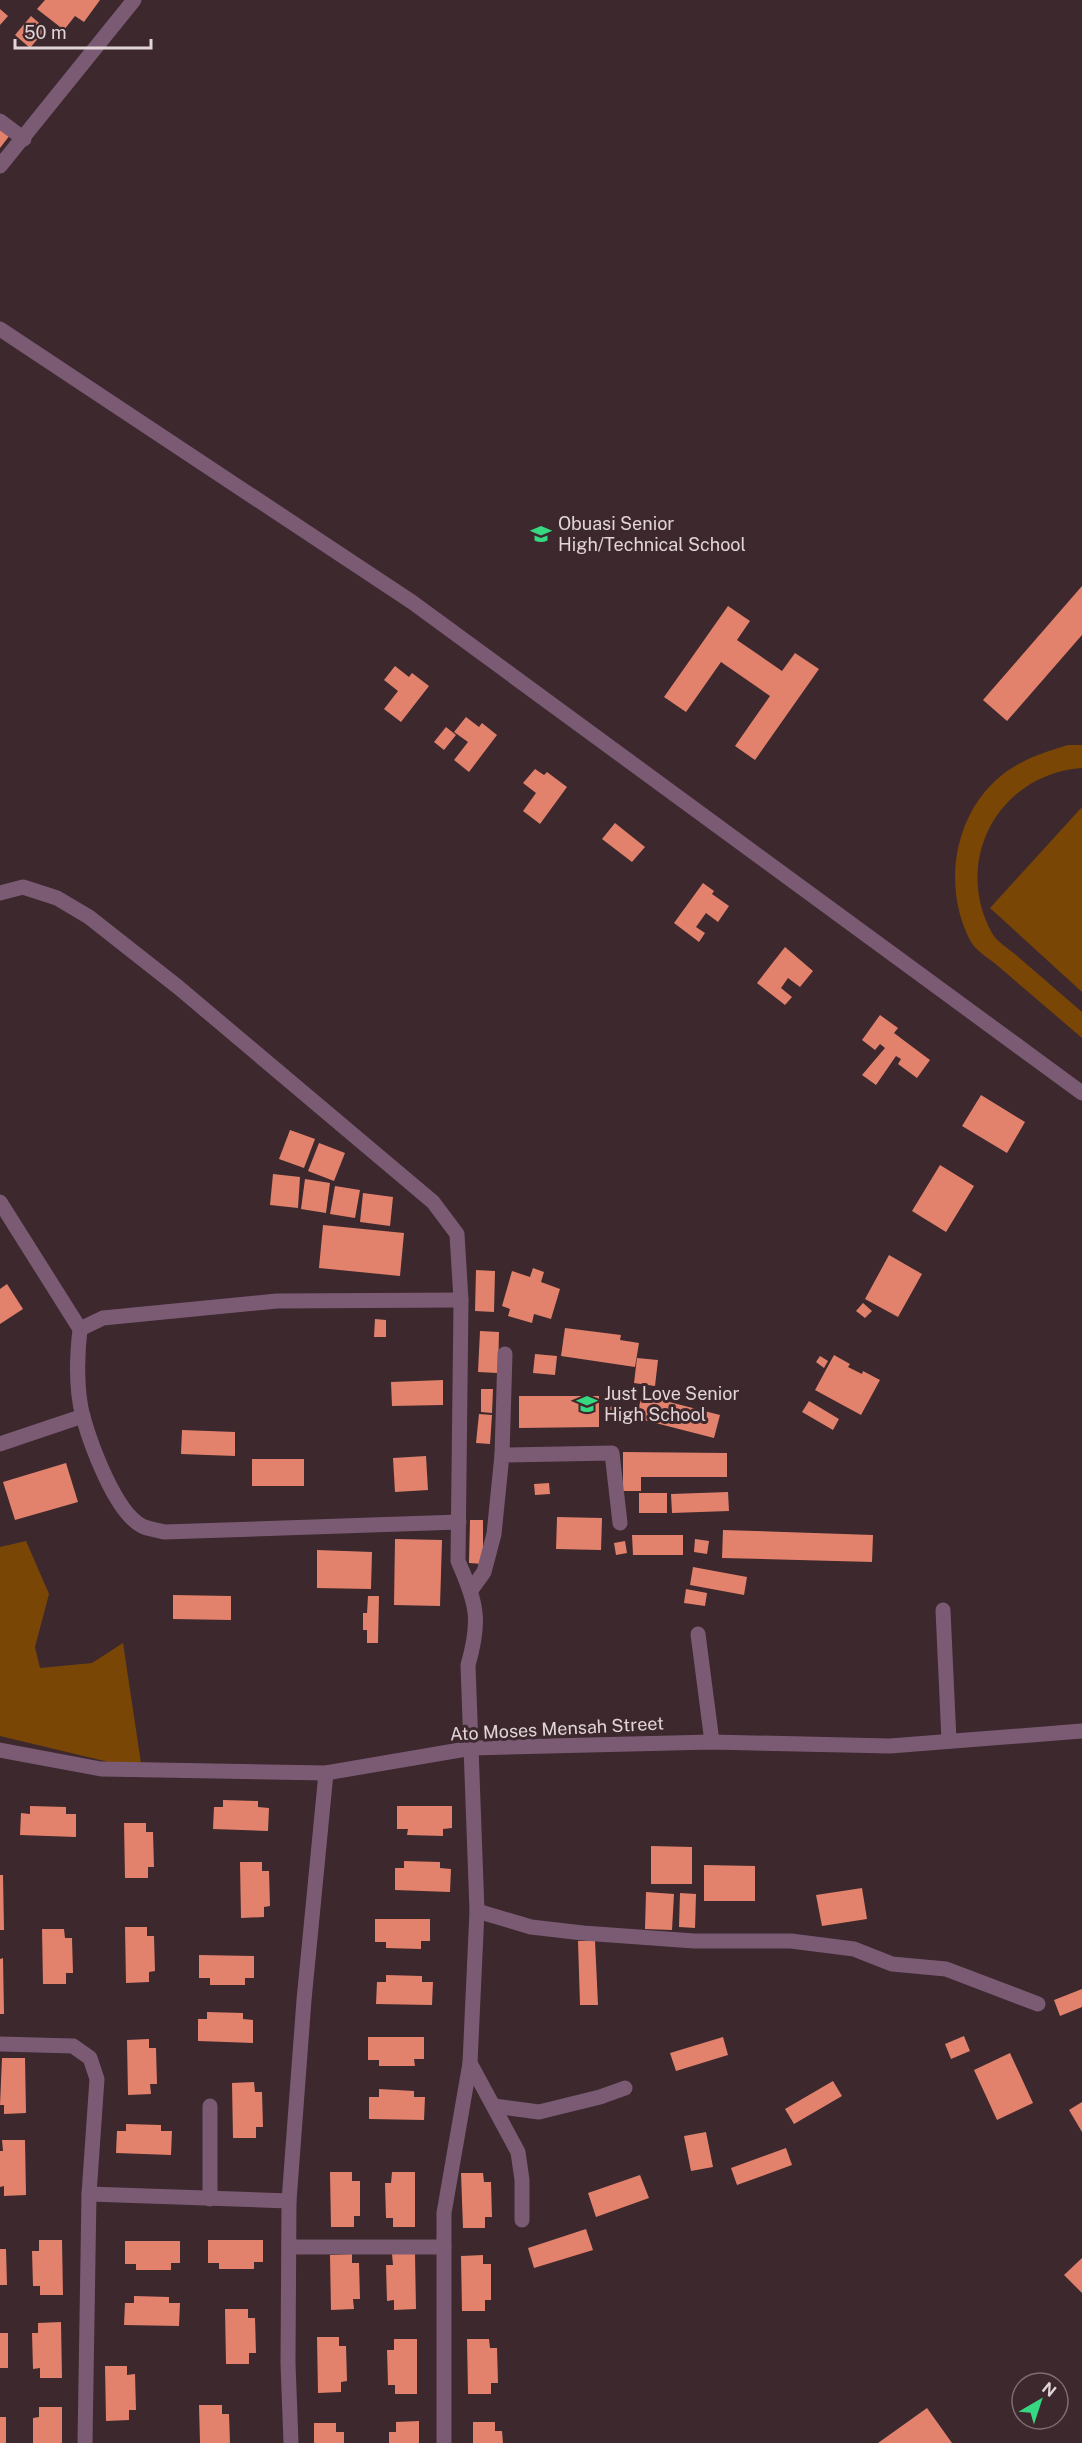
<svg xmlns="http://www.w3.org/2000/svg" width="1082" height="2443" viewBox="0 0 1082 2443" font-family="'Public Sans',sans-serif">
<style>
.green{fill:#794606}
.building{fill:#e3826c}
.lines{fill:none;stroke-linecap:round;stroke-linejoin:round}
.minor{stroke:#7b5b74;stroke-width:15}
.labels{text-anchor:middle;stroke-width:6;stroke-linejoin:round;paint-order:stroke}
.poi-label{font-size:18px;fill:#e2d5d7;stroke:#3c282d;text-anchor:start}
.street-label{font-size:18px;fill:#e2d5d7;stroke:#3c282d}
</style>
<rect width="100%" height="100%" fill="#3c282d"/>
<g class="green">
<path d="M1068,745H1082V768C999,774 952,860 992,933C997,942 1008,948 1016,955C1038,974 1060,993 1082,1012V1038C1054,1014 1026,990 998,966C990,959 976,951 971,942C942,888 953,814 1002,775C1022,759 1045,752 1068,745Z"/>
<polygon points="1082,807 1082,992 990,908"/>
<polygon points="26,1541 49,1594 35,1647 40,1668 92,1663 123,1643 142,1770 0,1736 0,1547"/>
</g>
<g class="building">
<polygon points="45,0 100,0 84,22 75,16 64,30 37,9"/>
<polygon points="0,9 8,16 0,25"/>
<polygon points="31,16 46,29 30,48 15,35"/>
<polygon points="0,127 10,135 0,148"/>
<polygon points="1082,586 1082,635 1007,721 983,700"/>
<polygon points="728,606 750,621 737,640 782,671 795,653 819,669 755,760 735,746 770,696 721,662 686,712 664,697"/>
<polygon points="395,666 409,677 412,673 429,686 401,722 384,709 398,691 384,680"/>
<polygon points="466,717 479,727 482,723 497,735 469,772 454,760 468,742 454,732"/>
<polygon points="446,727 456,735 444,750 434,742"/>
<polygon points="535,769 544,775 547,772 567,787 540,824 523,811 536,793 523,783"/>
<polygon points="615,823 645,847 632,862 602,839"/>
<polygon points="703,883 714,891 712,894 729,906 718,922 706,913 696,927 705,933 699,942 674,923"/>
<polygon points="785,947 813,971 800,987 788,978 781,988 792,997 785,1005 757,983"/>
<polygon points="880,1015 898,1028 894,1033 930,1060 917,1078 898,1064 901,1059 896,1056 876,1085 862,1075 885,1048 880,1044 875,1050 862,1040"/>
<polygon points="981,1095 1025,1122 1007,1153 962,1126"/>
<polygon points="290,1130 315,1139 304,1168 279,1159"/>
<polygon points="319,1143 345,1153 334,1181 308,1171"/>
<polygon points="940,1165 974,1186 946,1232 912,1211"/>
<polygon points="273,1174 300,1177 298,1208 270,1205"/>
<polygon points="305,1179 330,1183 326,1213 301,1209"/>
<polygon points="335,1186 360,1190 355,1218 330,1214"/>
<polygon points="363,1193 393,1197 390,1226 360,1222"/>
<polygon points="323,1225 404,1233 400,1276 319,1268"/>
<polygon points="889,1255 922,1274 898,1317 865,1299"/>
<polygon points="533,1268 544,1272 541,1282 560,1289 551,1319 534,1314 532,1323 508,1316 510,1309 502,1306 512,1271 530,1277"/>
<polygon points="476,1270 495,1271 494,1312 475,1311"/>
<polygon points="7,1284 23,1309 0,1324 0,1289"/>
<polygon points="863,1303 872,1311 865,1318 856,1311"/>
<polygon points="375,1319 386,1320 386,1337 374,1337"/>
<polygon points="565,1328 621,1335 620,1340 639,1343 635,1367 561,1356"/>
<polygon points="480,1331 499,1332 498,1373 478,1372"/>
<polygon points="535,1354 557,1356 555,1375 533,1373"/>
<polygon points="834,1355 850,1364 848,1367 862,1374 863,1371 880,1380 861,1415 815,1390"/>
<polygon points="820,1356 828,1361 824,1368 816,1362"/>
<polygon points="637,1358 658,1360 655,1386 634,1383"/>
<polygon points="443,1380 443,1405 392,1406 391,1382"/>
<polygon points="481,1389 493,1389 492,1413 481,1412"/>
<polygon points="642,1395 720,1415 714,1438 636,1418"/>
<polygon points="519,1396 599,1396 599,1427 519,1428"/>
<polygon points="809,1401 839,1419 833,1430 802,1412"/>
<polygon points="618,1406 619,1416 608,1417 607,1407"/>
<polygon points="479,1414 492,1415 490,1444 476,1443"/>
<polygon points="182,1430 235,1432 235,1456 181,1454"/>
<polygon points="623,1452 727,1453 727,1477 641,1477 641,1491 623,1491"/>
<polygon points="426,1456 428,1490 395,1492 393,1458"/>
<rect x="252" y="1459" width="52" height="27"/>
<polygon points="66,1463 78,1502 15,1520 3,1482"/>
<polygon points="549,1483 550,1494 535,1495 534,1484"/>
<polygon points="728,1492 729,1511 672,1513 671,1494"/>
<rect x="639" y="1493" width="28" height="20"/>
<polygon points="557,1517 602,1518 601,1550 556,1549"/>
<polygon points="470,1520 483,1520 483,1564 469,1563"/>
<polygon points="723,1530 873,1535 872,1562 722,1558"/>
<polygon points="632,1535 683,1535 683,1555 633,1555"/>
<polygon points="395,1539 442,1540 440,1606 394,1605"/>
<polygon points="695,1539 709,1541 707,1554 694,1552"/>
<polygon points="625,1541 627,1553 616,1555 614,1543"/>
<polygon points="317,1550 372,1552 371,1589 317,1588"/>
<polygon points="693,1567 747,1577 744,1595 690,1585"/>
<polygon points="686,1589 707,1593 705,1606 684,1603"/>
<polygon points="173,1595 231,1596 231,1620 173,1619"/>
<polygon points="368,1596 379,1596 378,1643 367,1643 367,1630 363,1630 363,1613 367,1613"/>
<polygon points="223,1800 258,1801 258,1807 269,1808 268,1831 213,1829 214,1807 223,1807"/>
<polygon points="30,1806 66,1807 66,1814 76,1814 76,1837 20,1835 21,1813 30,1814"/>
<polygon points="397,1806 452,1806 452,1828 443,1829 443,1836 407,1835 408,1829 397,1829"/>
<polygon points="124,1823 146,1823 146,1832 153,1832 154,1867 148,1867 148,1878 125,1878"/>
<polygon points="651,1846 692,1847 692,1884 651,1884"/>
<polygon points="404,1861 440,1862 440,1868 451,1869 450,1892 395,1890 395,1868 404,1868"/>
<polygon points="240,1862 262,1862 262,1871 269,1871 270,1906 264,1907 264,1917 241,1918"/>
<polygon points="704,1865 755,1866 755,1901 704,1901"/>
<polygon points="0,1875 3,1875 4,1930 0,1930"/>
<polygon points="862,1888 867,1919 822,1926 816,1895"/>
<polygon points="646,1892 674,1894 672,1930 645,1929"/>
<polygon points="680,1893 696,1894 695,1928 679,1927"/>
<polygon points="375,1919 430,1919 430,1941 421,1941 421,1949 386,1948 386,1942 375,1942"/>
<polygon points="125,1927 147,1927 147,1936 154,1936 155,1971 149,1972 149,1982 126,1983"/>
<polygon points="42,1929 64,1929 65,1938 72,1938 73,1973 66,1973 66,1984 43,1984"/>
<polygon points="578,1941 595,1941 598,2005 580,2005"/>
<polygon points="199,1955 254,1956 254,1978 245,1978 245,1985 210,1985 210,1978 199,1978"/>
<polygon points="3,1958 4,2014 0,2014 0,1959"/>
<polygon points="386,1975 422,1976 422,1982 433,1982 432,2005 376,2004 377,1982 386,1982"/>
<polygon points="1082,1989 1082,2007 1060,2016 1054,2000"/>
<polygon points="207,2012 243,2013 243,2019 253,2020 253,2043 198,2041 198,2019 207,2019"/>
<polygon points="964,2036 970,2051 951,2059 945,2044"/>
<polygon points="368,2037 424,2037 424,2059 414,2059 415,2066 379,2066 379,2060 368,2060"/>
<polygon points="723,2037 728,2055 676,2071 670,2053"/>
<polygon points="149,2039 149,2048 156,2048 157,2084 150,2084 151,2094 128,2095 127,2040"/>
<polygon points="1010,2053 1033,2103 997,2120 974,2070"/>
<polygon points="2,2058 25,2058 26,2113 4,2114 4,2105 0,2105"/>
<polygon points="833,2081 842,2096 794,2124 785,2109"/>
<polygon points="254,2082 255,2092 262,2092 263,2127 256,2127 256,2138 233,2138 232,2083"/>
<polygon points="379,2089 414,2091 414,2097 425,2097 424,2120 369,2119 369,2097 379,2097"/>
<polygon points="1082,2102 1082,2132 1069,2110"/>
<polygon points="126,2124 161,2125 161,2131 172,2131 171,2155 116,2153 117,2131 126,2131"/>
<polygon points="706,2132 713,2167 691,2171 684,2136"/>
<polygon points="2,2140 25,2140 26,2195 4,2196 4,2186 0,2187 0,2151 3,2151"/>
<polygon points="786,2148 792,2165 737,2185 731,2168"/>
<polygon points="330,2172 352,2172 352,2181 360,2181 360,2216 354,2216 354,2227 331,2227"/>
<polygon points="392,2172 415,2172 415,2227 393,2227 393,2218 386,2218 385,2183 391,2183"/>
<polygon points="461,2173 483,2173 484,2182 491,2182 492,2217 485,2217 485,2228 463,2228"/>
<polygon points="640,2175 649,2198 596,2217 588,2193"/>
<polygon points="586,2229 593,2250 534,2268 528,2248"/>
<polygon points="39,2240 62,2240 63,2295 40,2295 40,2286 33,2286 32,2251 39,2251"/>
<polygon points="208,2240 263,2240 263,2262 254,2262 254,2269 219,2269 219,2263 208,2263"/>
<polygon points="125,2241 180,2241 180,2263 171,2263 171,2270 136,2270 136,2264 125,2264"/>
<polygon points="0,2249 6,2249 7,2285 0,2285"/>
<polygon points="352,2254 352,2263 359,2263 360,2299 353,2299 354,2309 331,2310 330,2255"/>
<polygon points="392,2254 415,2254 416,2309 394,2310 394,2300 387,2301 386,2265 393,2265"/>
<polygon points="483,2255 483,2264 491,2264 491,2300 485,2300 485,2311 462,2311 461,2256"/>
<polygon points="1082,2258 1082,2293 1064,2275"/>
<polygon points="134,2296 169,2297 169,2303 180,2303 179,2326 124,2325 125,2303 134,2303"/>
<polygon points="225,2309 248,2309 248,2318 255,2318 256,2353 249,2353 249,2364 226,2364"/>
<polygon points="61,2322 62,2378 40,2378 40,2368 33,2369 32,2333 38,2333 38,2323"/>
<rect x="0" y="2333" width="8" height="35"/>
<polygon points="317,2337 339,2337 339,2346 346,2346 347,2381 341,2382 341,2392 318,2393"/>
<polygon points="394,2339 417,2339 417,2394 395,2394 395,2385 388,2385 387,2350 394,2350"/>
<polygon points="467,2339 489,2339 490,2348 497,2348 498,2383 491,2383 491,2394 468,2394"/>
<polygon points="105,2366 127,2366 127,2375 135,2374 136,2410 129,2410 129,2420 106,2421"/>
<polygon points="199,2405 222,2405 222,2414 229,2414 230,2443 200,2443"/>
<polygon points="39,2407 62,2407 62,2443 33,2443 33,2418 39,2417"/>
<polygon points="927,2408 952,2443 878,2443"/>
<rect x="0" y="2417" width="6" height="26"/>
<polygon points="419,2421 419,2443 389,2443 389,2432 396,2432 396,2422"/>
<polygon points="473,2422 495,2422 495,2431 502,2431 503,2443 473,2443"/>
<polygon points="314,2423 336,2423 336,2432 344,2432 344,2443 314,2443"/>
</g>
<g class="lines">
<g class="minor">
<polyline points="0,121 24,139"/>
<polyline points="0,166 134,0"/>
<polyline points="0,329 412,602 1082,1093"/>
<path d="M0,893L23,887L57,898L89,917L178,987L433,1202L457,1234L461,1300L458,1561C477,1604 481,1620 468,1665L477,1911L470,2063L444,2213V2443"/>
<path d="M0,1202L80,1329C77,1355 76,1391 83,1417C91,1445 115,1512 142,1526C148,1529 157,1530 164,1532L459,1522"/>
<polyline points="80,1329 103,1318 277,1301 461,1300"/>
<polyline points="0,1444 83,1416"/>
<polyline points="502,1455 505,1354"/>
<polyline points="471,1590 484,1572 494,1534 502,1455 612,1453 620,1523"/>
<polyline points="943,1610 949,1741"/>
<polyline points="698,1634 712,1742"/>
<polyline points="0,1750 101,1769 326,1773 472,1748 712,1742 890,1746 1082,1731"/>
<polyline points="477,1911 531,1927 583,1933 694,1941 791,1941 854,1949 892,1964 946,1969 1038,2004"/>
<polyline points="0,2044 73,2046 90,2058 97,2079 89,2194 85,2443"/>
<polyline points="470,2063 518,2152 522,2180 522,2220"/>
<polyline points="494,2106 539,2112 600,2097 625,2088"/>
<polyline points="89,2194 289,2201"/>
<polyline points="210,2199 210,2106"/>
<polyline points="289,2247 444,2247"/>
<polyline points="291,2443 288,2363 289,2201 304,2000 326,1773"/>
</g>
</g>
<defs>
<g id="school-bare" transform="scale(1.62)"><path d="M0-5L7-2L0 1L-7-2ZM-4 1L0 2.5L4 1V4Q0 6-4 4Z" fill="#36d881" stroke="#3c282d" stroke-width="2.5" paint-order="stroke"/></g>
</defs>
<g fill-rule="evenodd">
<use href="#school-bare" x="541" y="534"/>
<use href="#school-bare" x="587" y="1404"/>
</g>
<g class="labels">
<g class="poi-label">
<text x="558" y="530">Obuasi Senior<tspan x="558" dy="21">High/Technical School</tspan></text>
<text x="604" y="1400">Just Love Senior<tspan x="604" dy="21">High School</tspan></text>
</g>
<g class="street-label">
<text transform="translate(557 1729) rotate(-3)" y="6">Ato Moses Mensah Street</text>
</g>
</g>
<g transform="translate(1040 2401) rotate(39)"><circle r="28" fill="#3c282d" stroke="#7e6d71" stroke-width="1.5"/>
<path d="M0-4.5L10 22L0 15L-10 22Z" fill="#36d881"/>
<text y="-9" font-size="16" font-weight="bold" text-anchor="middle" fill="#e2d5d7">N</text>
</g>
<path d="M15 39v9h136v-9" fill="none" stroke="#e2d5d7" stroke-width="3"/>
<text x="24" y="39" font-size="18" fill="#e2d5d7" stroke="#3c282d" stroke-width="4.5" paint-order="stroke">50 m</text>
</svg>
